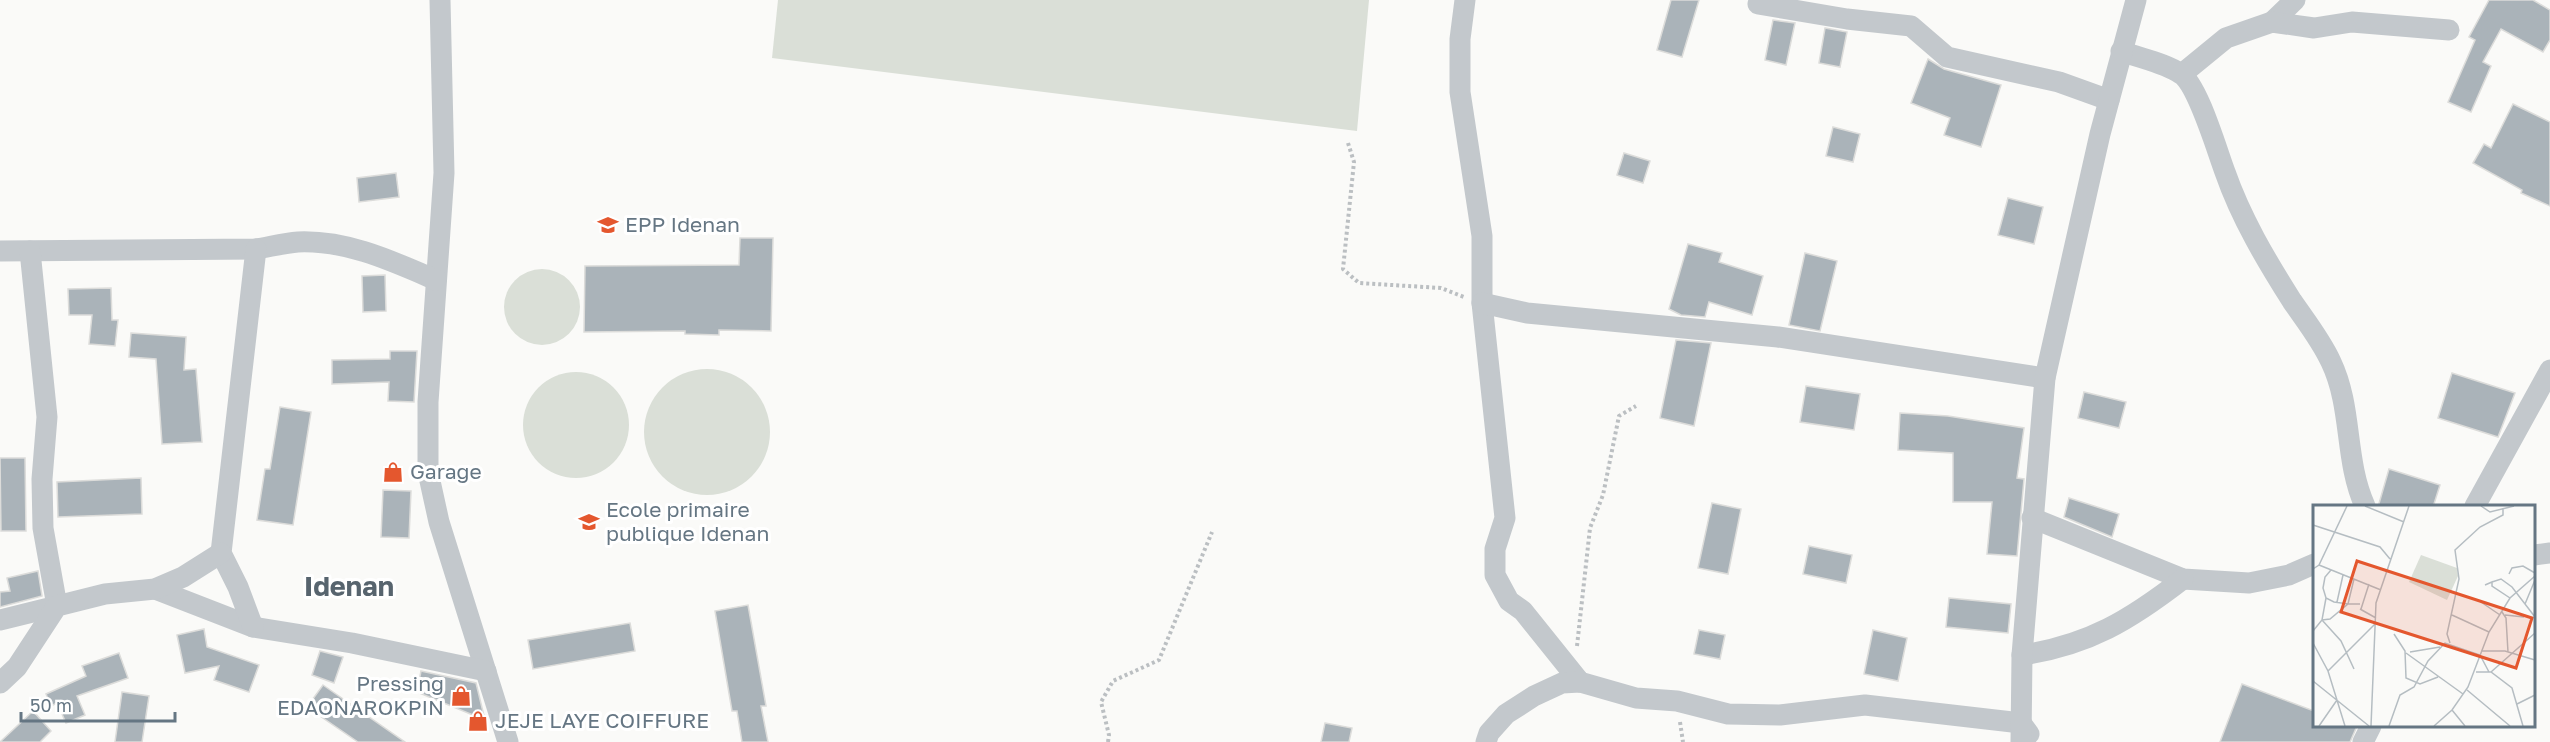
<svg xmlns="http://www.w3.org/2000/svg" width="2550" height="742" viewBox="0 0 2550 742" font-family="'Golos Text',sans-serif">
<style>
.green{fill:#dadfd7}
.building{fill:#aab3b9;stroke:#dcdcda;stroke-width:1.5}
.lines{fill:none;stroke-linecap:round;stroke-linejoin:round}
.path{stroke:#bbbfc2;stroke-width:4;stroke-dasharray:3 3;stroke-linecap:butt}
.minor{stroke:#c3c8cc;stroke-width:21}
.labels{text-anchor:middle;stroke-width:6;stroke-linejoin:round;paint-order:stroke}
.poi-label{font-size:21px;fill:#657683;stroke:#fff;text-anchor:start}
.district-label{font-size:27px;font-weight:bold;fill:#57646e;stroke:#fff}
.inset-road{fill:none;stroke:#b5bdc2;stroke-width:1.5}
.view{fill:#e4572e;fill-opacity:0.15;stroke:#e4572e;stroke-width:3}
.inset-edge{fill:none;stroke:#657683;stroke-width:3}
</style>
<rect width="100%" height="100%" fill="#fafaf8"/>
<g class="green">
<polygon points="778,0 1369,0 1357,131 772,58"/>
<circle cx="542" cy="307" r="38"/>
<circle cx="707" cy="432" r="63"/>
<circle cx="576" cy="425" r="53"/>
</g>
<g class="building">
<polygon points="1671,0 1699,0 1682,57 1657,50"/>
<polygon points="2489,0 2533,0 2550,10 2550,40 2543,52 2501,29 2483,62 2491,66 2471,112 2448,102 2475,40 2469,37"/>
<polygon points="1773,20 1795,23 1786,65 1765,60"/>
<polygon points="1825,28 1847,32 1840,67 1819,63"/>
<polygon points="1928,59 1944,69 2001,85 1981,147 1944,135 1950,118 1911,103"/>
<polygon points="2513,104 2550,122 2550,206 2521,193 2522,190 2473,163 2484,144 2491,148"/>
<polygon points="1833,127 1860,134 1853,162 1826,156"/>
<polygon points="1624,153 1650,161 1643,183 1617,175"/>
<polygon points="396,173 399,197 359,202 357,178"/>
<polygon points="2008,198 2043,207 2034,244 1998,235"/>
<polygon points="740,238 773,238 771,331 719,330 719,335 685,334 685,331 584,332 585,266 739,265"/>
<polygon points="1688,244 1722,253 1719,262 1763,276 1752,315 1709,302 1705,317 1681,315 1669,309"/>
<polygon points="1805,253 1837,261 1820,331 1789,325"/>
<polygon points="385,275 386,311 363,312 362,276"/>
<polygon points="111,288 112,320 118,320 115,346 89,344 92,315 69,315 68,289"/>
<polygon points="131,333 186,337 184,370 196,369 202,442 162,444 156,359 129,357"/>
<polygon points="1676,340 1711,343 1694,426 1660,418"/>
<polygon points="390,351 417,351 414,402 388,401 389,382 332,384 332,360 390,359"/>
<polygon points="2452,373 2515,393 2498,437 2438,418"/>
<polygon points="1806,386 1860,394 1854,430 1800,422"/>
<polygon points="2084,392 2126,402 2119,428 2078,418"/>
<polygon points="280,407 311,412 293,525 257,520 265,469 270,469"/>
<polygon points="1900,413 1948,416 2024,428 2017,478 2024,479 2017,556 1987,554 1992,502 1953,502 1953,453 1898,450"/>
<polygon points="0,458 25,458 26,531 1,531"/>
<polygon points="2389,469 2440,485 2433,507 2378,507"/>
<polygon points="141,478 142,514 58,517 57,482"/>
<polygon points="383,490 411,491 409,538 381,537"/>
<polygon points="2069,498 2119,514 2112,537 2064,517"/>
<polygon points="1712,503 1741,509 1728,574 1698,568"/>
<polygon points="1809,546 1852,555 1846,583 1803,574"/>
<polygon points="38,571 42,596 0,607 0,592 10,591 7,578"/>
<polygon points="1949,598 2011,604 2008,633 1946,627"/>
<polygon points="748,605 766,706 761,706 768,742 742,742 737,711 732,711 715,611"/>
<polygon points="630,623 635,651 533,669 528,640"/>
<polygon points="204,629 207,647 259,665 249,692 214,680 219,666 185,673 177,635"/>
<polygon points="1699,630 1725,635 1720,659 1694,654"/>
<polygon points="1873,630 1907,638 1898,681 1864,674"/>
<polygon points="320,651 343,657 334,683 312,675"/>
<polygon points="119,653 128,678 77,696 85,715 66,723 57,703 51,706 46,694 86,676 82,666"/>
<polygon points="421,671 476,683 485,720 417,692"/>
<polygon points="2242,684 2314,711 2314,726 2357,726 2350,742 2220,742"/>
<polygon points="323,685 405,742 358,742 307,707"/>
<polygon points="122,692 149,696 142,742 115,742"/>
<polygon points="33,711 51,731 40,742 0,742"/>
<polygon points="1325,723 1352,728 1349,742 1321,742"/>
</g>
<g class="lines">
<g class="path">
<polyline points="1348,143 1354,162 1343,269 1359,283 1441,288 1464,297"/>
<polyline points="1577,646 1590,528 1603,495 1619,416 1636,406"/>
<polyline points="1680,722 1683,742"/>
<polyline points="1108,742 1109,735 1101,702 1113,681 1159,660 1212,532"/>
</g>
<g class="minor">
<polyline points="440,0 444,173 428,402 428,472 439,522 508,742"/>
<polyline points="1465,0 1460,39 1460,92 1482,236 1482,303 1505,518 1495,549 1495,575 1509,601 1523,611 1580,682"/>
<polyline points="1758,4 1847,19 1911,26 1947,57 2059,82 2109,100"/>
<polyline points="2272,22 2295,0"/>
<path d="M2121,51C2139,58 2165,63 2181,74C2198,85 2217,151 2225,172C2241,218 2266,260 2292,301C2305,320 2321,340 2331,362C2353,408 2344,460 2365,506"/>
<polyline points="2182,74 2226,38 2272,22 2314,28 2352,22 2449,30"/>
<path d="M0,251L256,249C269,247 284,243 298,242C347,240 392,261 436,280"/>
<polyline points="1482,303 1527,313 1778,337 2045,378"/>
<polyline points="2475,506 2550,370"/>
<polyline points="2032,518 2183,579 2249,583 2289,575 2314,564"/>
<polyline points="2534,555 2550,553"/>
<polyline points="155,589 253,627 352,643 486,671"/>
<polyline points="0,620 57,606 43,528 42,479 47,417 30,251"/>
<polyline points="253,627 238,587 221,553 256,249"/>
<path d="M2022,655C2089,645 2130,620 2183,579"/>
<polyline points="0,683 17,667 57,606 105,594 155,589 183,577 221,553"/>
<polyline points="1486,742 1489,733 1506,714 1534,696 1562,683 1580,682 1636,698 1677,701 1728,714 1780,715 1865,705 2021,723 2029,734"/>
<polyline points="2021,742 2022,655 2045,378 2100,134 2136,0"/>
<polyline points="2363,742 2371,726"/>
</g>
</g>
<defs>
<g id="school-bare" transform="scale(1.62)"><path d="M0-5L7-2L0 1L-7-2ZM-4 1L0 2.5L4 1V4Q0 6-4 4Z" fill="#e4572e" stroke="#fff" stroke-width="2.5" paint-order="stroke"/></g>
<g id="shop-bare" transform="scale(1.62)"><path d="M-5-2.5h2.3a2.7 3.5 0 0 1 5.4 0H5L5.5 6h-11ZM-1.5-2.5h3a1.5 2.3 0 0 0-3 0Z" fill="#e4572e" stroke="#fff" stroke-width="2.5" paint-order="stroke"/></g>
</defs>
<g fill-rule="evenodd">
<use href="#school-bare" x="608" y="225"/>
<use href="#shop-bare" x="393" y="472"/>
<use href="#school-bare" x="589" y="522"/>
<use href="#shop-bare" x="461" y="696"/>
<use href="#shop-bare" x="478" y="721"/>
</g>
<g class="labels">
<g class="poi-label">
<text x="625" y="232">EPP Idenan</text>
<text x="410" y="479">Garage</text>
<text x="606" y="517">Ecole primaire<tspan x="606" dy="24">publique Idenan</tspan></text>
<text x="444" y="691" text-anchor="end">Pressing<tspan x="444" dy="24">EDAONAROKPIN</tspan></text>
<text x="495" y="728">JEJE LAYE COIFFURE</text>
</g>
<g class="district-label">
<text x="349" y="596">Idenan</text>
</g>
</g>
<g transform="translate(2313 505)">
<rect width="222" height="222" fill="#fafaf8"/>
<path d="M108,50L144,63L145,71L134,95L96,77Z" fill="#dadfd7"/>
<path class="inset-road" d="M52,1L91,17M168,1L177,7L201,1M0,20L67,42L77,54M6,60L68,85M0,64L6,60L34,1M18,65L12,72L10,83L13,93L21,97L35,99L41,74M196,69L199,63L210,61L222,68M179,77L188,74L199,82L222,112M172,80L179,77V81L197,93M165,95L187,110M24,97L30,70M212,99L222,75M47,104L63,113M48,104L56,79M189,107L193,113L195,147M139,110L176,127M192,110L211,112M9,115L28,136L41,164M9,115L17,114L35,99H47M0,126L9,115L13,93M81,129L92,146L93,173L107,179L125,172M0,138L15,166L32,221M137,138L134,129L146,74L142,45L167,22L190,10V3M168,146H192L222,155M97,147L127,142M93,148L150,189M15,166L62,119M163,167H178L199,183L210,221M178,167L222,128M0,176L56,221M154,185L197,221M204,199L222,190M139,205L152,221M6,221L24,195M58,221L63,98L96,1M76,221L87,190L101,182L115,156L132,138L167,150L176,167M121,221L139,205L155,182L176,127L197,93L222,71"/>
<path class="view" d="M44,56L219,113L203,163L28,107Z"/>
<rect width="222" height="222" class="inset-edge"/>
</g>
<path d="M21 712v9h154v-9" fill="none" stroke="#657683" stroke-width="3"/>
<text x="30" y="712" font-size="18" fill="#657683" stroke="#ffffff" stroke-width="4.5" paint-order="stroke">50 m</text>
</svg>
